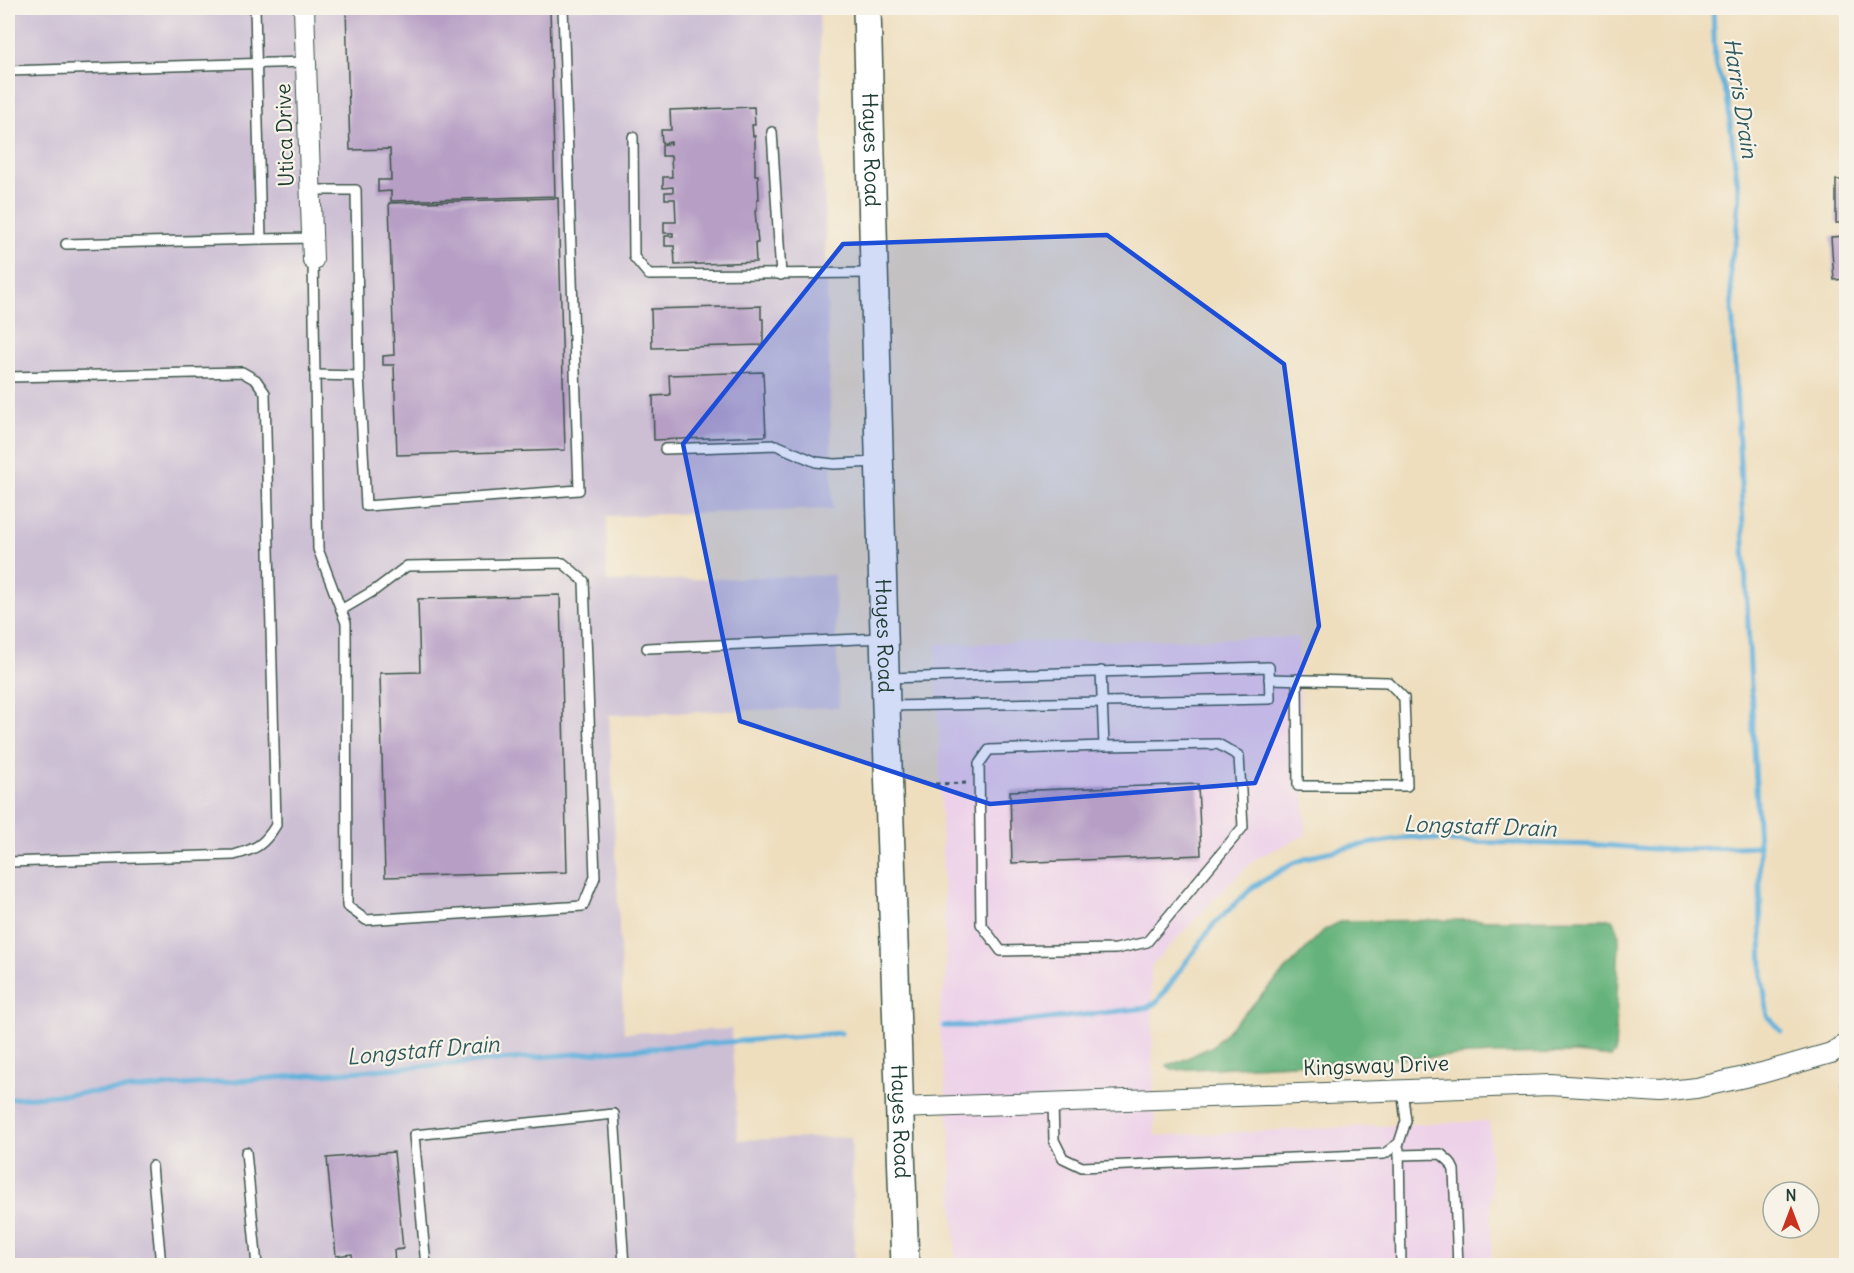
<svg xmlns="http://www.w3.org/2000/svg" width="1854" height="1273" viewBox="0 0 1854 1273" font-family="Delius,sans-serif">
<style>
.built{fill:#edd1e9}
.industrial{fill:#ccbfd4}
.forest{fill:#65b27c;stroke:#427858;stroke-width:1.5}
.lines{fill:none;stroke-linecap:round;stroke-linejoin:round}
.stream{stroke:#62b1dc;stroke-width:5}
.building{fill:#b69ec5}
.service-casing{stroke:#3e5549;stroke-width:12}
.minor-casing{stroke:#3e5549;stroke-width:22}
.secondary-casing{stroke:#3e5549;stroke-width:30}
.path{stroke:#3e5549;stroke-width:3;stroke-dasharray:4.5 4.5;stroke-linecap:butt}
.service{stroke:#fff;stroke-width:9}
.minor{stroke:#fff;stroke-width:20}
.secondary{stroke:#fff;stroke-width:27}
.marked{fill:#1d4ed8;fill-opacity:0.2;stroke:#1d4ed8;stroke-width:4.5;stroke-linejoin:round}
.labels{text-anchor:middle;stroke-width:4.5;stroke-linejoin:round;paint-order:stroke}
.street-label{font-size:21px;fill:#1f3d34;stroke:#f7f3e8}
.water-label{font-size:22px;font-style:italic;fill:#305a5e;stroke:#f7f3e8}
</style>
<rect width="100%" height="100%" fill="#f7f3e8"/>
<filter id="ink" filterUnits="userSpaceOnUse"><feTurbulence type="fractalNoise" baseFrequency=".0167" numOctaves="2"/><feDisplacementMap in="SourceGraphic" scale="12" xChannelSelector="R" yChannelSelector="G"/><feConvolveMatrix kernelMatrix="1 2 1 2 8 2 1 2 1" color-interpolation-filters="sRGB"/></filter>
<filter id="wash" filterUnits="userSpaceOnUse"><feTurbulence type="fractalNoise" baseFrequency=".008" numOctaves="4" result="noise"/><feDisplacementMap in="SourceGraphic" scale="24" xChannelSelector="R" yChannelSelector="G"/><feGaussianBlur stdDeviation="1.35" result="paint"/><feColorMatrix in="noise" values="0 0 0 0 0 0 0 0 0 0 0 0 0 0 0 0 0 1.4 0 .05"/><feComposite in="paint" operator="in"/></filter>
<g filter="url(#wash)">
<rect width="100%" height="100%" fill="#eedebe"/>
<polygon class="built" points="1298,637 1306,835 1257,858 1227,886 1151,966 1155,1136 1490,1121 1492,1265 956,1265 950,1134 940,1037 940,1005 946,978 936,644"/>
<polygon class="industrial" points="8,8 819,8 833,509 607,516 607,582 834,575 839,707 609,715 624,1033 731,1029 738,1140 851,1137 855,1265 8,1265"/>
<polygon class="forest" points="1613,919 1618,930 1619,939 1615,1053 1611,1057 1576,1053 1493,1054 1172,1070 1167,1065 1179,1062 1213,1046 1324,930 1342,921"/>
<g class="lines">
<g class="stream">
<polyline points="1713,8 1715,63 1727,96 1739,197 1736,240 1730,265 1759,846 1762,977 1768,1017 1781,1031"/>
<polyline points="944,1026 986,1026 1146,1008 1157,1002 1213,925 1253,887 1293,863 1319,854 1355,846 1411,837 1463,842 1600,845 1666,850 1759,846"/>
<polyline points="1845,1087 1846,1089"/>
<polyline points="8,1099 841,1033"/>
</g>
</g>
<g id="blocks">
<g class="building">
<polygon points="346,8 550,8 555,196 391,201 391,191 378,192 378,180 391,180 390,149 350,150"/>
<polygon points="754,107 755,125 752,125 753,136 755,136 755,175 758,175 759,199 757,199 757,211 755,211 758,243 755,243 756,262 675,265 674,246 665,246 665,236 673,236 673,233 664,233 664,222 676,222 675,199 665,199 665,192 673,192 673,187 663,188 663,177 672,177 671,156 662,156 662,145 671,144 671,142 662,143 661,130 671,130 670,110"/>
<rect x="1836" y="180" width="10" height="43"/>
<polygon points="558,198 565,450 397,455 394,365 383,365 383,356 394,355 389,203"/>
<polygon points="1846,236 1846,279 1834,280 1831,237"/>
<polygon points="761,306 761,319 763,319 763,345 652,348 651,309"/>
<polygon points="763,372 766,436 654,440 653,396 670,395 669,375"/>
<polygon points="1846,405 1846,454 1844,454 1842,406"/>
<polygon points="560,595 567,872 385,877 380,673 420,672 418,599"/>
<polygon points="1198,784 1201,855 1012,863 1010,791"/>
<polygon points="394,1152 403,1249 394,1250 395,1266 353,1266 352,1254 336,1256 327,1158"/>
</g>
</g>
</g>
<g filter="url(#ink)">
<use href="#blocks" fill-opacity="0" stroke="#3e5549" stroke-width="1.5"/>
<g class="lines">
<g class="service-casing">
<g id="service">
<polyline points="8,71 306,62"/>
<polyline points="772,132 781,275"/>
<polyline points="633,137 634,257 649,275 872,273"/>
<polyline points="311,190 356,190 359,376"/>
<polyline points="261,239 312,238"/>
<polyline points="66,244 261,239 255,8"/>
<polyline points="313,260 318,549 346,623 347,906 366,920 583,906 595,877 584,581 563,563 407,566 375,590 341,610"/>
<polyline points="315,375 359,376 366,506 579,490 563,8"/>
<path d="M8,377L242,372L256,380L265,393L276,825C264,845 256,849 234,855L8,862"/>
<polyline points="665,449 776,445 816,462 834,464 877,462"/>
<polyline points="647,648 883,638"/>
<polyline points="1101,671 1104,746 1218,744 1239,756 1243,827 1147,942 1116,949 1001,951 981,924 979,764 989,750 1104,746"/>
<polyline points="888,678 1269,667 1270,699 889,706"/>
<polyline points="1269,679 1388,682 1404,698 1407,786 1298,786 1297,679"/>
<polyline points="1053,1102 1054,1140 1063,1158 1082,1167 1384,1154 1399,1143 1406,1121 1402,1089"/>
<polyline points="1399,1149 1401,1266"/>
<polyline points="246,1152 257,1266"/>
<polyline points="1399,1155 1441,1154 1450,1162 1454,1170 1458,1266"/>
<polyline points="152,1166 161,1266"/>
<polyline points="426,1266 414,1135 614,1114 624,1266"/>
</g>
</g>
<g class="minor-casing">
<g id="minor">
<polyline points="304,8 313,260"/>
<polyline points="900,1108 1550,1085 1661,1092 1696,1088 1762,1073 1831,1053 1846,1044"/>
</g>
</g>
<g class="secondary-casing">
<g id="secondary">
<path id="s1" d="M867,8L886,706L905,1266"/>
</g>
</g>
<polyline class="path" points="935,784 966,783"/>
<use href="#service" class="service"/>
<use href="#minor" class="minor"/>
<use href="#secondary" class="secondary"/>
</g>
</g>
<path class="marked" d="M1107,235L1284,364L1319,626L1255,783L990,804L740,721L683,444L843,244Z"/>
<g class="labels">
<g class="street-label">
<text transform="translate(285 135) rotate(-92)" y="7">Utica Drive</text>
<text dy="7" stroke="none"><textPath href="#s1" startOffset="142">Hayes Road</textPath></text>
<text dy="7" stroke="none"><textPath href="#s1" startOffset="628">Hayes Road</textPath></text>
<text transform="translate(1376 1066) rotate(-2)" y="7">Kingsway Drive</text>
<text dy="7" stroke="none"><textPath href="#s1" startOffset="1114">Hayes Road</textPath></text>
</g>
<g class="water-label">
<text transform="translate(1741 98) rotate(81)" y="8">Harris Drain</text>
<text transform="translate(1480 826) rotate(2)" y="8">Longstaff Drain</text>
<text transform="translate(423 1050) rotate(-5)" y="8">Longstaff Drain</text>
</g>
</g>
<rect width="1854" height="1273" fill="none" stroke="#f7f3e8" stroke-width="30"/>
<g transform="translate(1791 1210)"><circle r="28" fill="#f7f3e8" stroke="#a1aaa0" stroke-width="1.5"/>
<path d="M0-4.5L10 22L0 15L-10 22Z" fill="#c8321e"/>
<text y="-9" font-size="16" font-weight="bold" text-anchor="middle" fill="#1f3d34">N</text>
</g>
</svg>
